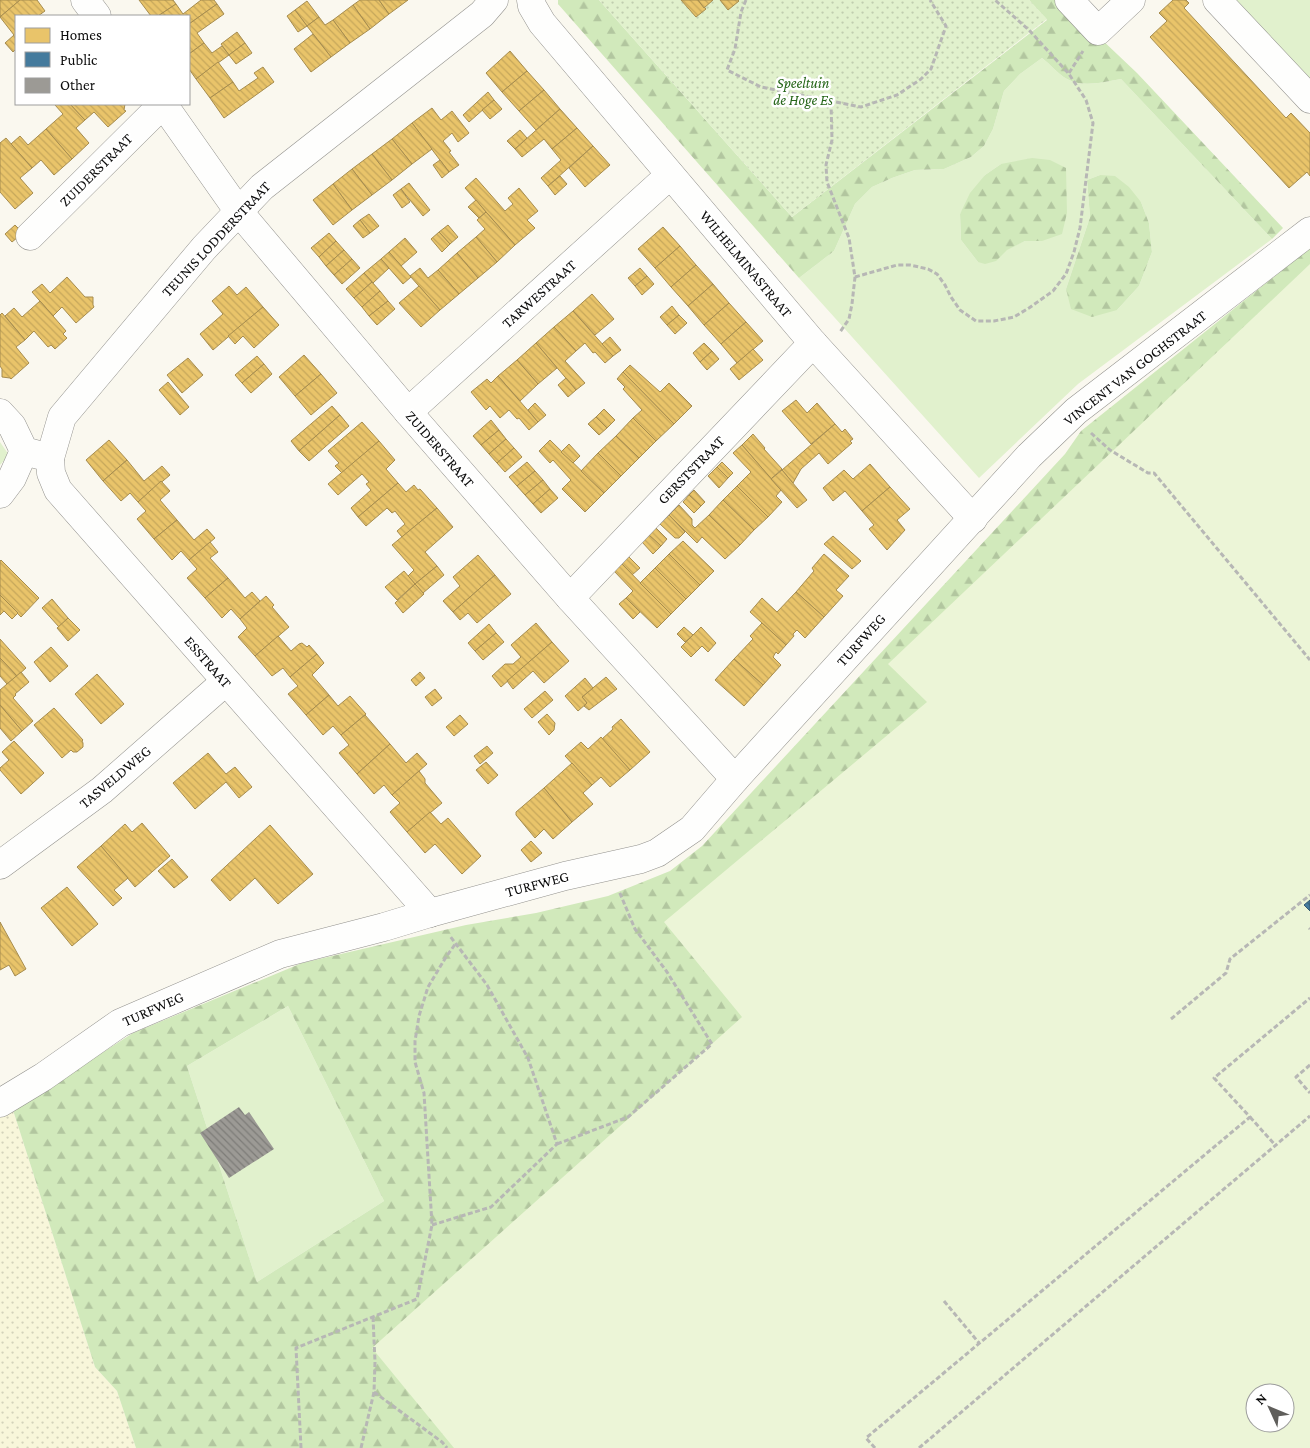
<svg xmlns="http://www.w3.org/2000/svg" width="1310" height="1448" viewBox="0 0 1310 1448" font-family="'Crimson Pro',serif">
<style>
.farmland{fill:url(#farmland-dots)}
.grass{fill:#e1f1cd;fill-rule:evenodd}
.forest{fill:url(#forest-firs);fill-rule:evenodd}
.park{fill:url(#park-dots)}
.pitch{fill:#ecf5d7;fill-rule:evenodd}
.homes{fill:url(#homes-back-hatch);stroke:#a68c4e}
.public{fill:url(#public-back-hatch);stroke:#345971}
.building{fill:url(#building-back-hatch)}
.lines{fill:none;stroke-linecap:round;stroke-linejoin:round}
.minor-casing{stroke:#93928e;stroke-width:29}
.path{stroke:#b7b7b5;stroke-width:3;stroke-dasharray:5 2.5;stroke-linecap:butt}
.minor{stroke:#fefefd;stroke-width:28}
.labels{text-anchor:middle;stroke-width:5;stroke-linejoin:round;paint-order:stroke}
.park-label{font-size:15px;font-style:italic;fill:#266619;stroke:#fff}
.street-label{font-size:15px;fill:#0b0b0b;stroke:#fff}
</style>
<defs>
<pattern id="farmland-dots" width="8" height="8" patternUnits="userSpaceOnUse" patternTransform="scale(1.25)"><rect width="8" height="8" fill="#f8f6da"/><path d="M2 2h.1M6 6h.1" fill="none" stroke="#d3d2ba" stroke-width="1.8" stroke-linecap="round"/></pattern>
<pattern id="forest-firs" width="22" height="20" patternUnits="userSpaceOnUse" patternTransform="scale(1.25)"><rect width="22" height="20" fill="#d1e9bb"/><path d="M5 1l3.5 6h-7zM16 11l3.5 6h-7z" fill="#b2c69f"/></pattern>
<pattern id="park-dots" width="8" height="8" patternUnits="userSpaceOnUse" patternTransform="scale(1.25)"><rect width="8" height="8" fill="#e1f1cd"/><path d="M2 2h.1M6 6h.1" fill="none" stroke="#c0cdaf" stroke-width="1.8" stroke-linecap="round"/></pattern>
<pattern id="homes-back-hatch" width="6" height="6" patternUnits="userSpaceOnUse" patternTransform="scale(1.25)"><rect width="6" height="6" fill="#e9c46a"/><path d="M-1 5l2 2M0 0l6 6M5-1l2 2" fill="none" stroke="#c6a75b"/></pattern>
<pattern id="public-back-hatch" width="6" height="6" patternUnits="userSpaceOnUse" patternTransform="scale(1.25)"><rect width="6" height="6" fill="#457b9d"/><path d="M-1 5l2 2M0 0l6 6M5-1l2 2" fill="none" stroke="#38637e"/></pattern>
<pattern id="building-back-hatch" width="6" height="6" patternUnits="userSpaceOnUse" patternTransform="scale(1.25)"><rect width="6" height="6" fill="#9c9a95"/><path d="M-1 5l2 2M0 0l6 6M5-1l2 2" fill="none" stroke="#7d7c78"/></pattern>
</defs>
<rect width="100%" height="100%" fill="#faf8ef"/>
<polygon class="farmland" points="13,1110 95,1367 117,1391 136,1448 0,1448 0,1118"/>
<g class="grass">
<polygon points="1236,0 1310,0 1310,85 1237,6"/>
<path d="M1042,58C1050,64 1058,74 1067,79C1083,88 1104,82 1121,79L1272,239L1078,384L979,478L799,278L834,251L855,204L872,187L892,178L915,170L944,169L971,157L984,146L993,129L1004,91L1020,74ZM1001,164L1042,241H1025L978,262L961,240L960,214L985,175ZM1100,175L1141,202L1149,223L1152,252L1139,286L1117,310L1066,289L1090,217L1087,180Z"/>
<polygon points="0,442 9,455 0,465"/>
<polygon points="288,1006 384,1201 257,1282 187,1066"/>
</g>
<g class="forest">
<path d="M558,0H599L792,217L1047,20L1029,0H1060L1137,73L1283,228L1272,239L1121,79C1104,82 1083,88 1067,79C1058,74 1050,64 1042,58L1020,74L1004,91L993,129L984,146L971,157L944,169L915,170L892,178L872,187L855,204L834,251L799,278L558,4Z"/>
<polygon points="1032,158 1050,160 1066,168 1067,213 1062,234 1042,241 1025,241 1007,250 996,261 985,264 978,262 961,240 960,214 970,193 985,175 1001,164"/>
<polygon points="1100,175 1115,176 1129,187 1141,202 1149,223 1152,252 1139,286 1117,310 1092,317 1071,309 1066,289 1090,217 1087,180"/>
<path d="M1310,248V298L493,1448H136L117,1391L95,1367L13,1110L133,1033L302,963L466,925L536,913L608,896L670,871L702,846L1065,454L1081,431ZM288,1006L384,1201L257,1282L187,1066Z"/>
</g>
<polygon class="park" points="599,0 1029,0 1047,19 792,217"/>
<path class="pitch" d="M1310,264V1448H454L372,1348L742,1017L664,922L927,702L888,664ZM1255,1393H1285V1423H1255Z"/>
<g class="homes">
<polygon points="0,0 20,0 0,17"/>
<polygon points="20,0 37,0 45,11 38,16 16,16 16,49 13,52 5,43 14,35 0,17"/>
<polygon points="139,0 173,0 176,4 158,16 151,16"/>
<polygon points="201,0 214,0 217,4 189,24 189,16 158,16 176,4 183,14"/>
<polygon points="360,0 379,0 389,14 370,29 353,5"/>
<polygon points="379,0 408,0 389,14"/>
<polygon points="681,0 698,0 706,9 696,17"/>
<polygon points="698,0 713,0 704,8"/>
<polygon points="720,0 738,0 739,1 728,10"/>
<polygon points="1173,0 1186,0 1189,3 1184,8 1286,118 1291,113 1310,133 1310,176 1307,172 1289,188 1150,37 1167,21 1159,13"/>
<polygon points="307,1 319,17 307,26 295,10"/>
<polygon points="217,4 224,14 197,33 204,43 189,54 189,24"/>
<polygon points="353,5 370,29 350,43 333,20"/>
<polygon points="295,10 307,26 298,32 287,16"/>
<polygon points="319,17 325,25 333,20 350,43 331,57 307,26"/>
<polygon points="237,32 245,43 229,55 221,44"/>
<polygon points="313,34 331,57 311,72 294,49"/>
<polygon points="204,43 212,53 222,46 229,55 196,79 189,69 189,54"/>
<polygon points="245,43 252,53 236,64 229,55"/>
<polygon points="510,51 527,71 502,92 486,73"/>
<polygon points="218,62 233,82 210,98 196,79"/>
<polygon points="263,67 274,82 224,118 210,98 233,82 239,91 258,78 254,73"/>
<polygon points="527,71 544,90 519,111 502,92"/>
<polygon points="544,90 560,109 536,130 519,111"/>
<polygon points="488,92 494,100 469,122 463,115"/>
<polygon points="494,100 502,109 490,119 482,110"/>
<polygon points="56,104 70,104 85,120 76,128 89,143 72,159 46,129 63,114 55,105"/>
<polygon points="70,104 125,104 124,110 126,111 108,127 94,112 85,120"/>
<polygon points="432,108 441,120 452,111 469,133 458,142 452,133 443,141 451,151 449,152 459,165 449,172 412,123"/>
<polygon points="560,109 577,128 552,149 544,139 522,157 515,149"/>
<polygon points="412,123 432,149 412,164 392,139"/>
<polygon points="577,128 593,146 548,186 541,178 561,160 552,149"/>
<polygon points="46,129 72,159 54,175 41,160 32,168 11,144 20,136 28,145"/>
<polygon points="520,130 527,138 515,149 507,141"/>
<polygon points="6,138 32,168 20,178 33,193 15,209 0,192 0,143"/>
<polygon points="392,139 412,164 392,180 372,154"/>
<polygon points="593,146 610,165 585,187 569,168"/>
<polygon points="372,154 392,180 372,195 352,169"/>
<polygon points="440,160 449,172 442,178 433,165"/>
<polygon points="352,169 372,195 352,210 333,184"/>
<polygon points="560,176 567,184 555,195 548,186"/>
<polygon points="476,178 505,211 513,204 508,198 519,188 538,211 527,220 535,228 515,245 465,188"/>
<polygon points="409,183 430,210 423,216 401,189"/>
<polygon points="333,184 352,210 333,225 313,200"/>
<polygon points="401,189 410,202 402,208 393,195"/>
<polygon points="476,200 486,212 479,218 468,207"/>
<polygon points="486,212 515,245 497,262 476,237 485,229 477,220"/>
<polygon points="369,214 379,226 370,233 360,220"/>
<polygon points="360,220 370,233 363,238 353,226"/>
<polygon points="15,225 23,233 12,242 5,234"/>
<polygon points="448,225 458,237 450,244 439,232"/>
<polygon points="663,227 680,246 655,268 638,249"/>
<polygon points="439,232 450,244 442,252 431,239"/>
<polygon points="329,233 336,241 319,257 311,248"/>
<polygon points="476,237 497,262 478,278 457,253"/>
<polygon points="405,238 417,252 401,266 389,252"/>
<polygon points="336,241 344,250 326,266 319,257"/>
<polygon points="680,246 696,265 671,287 655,268"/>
<polygon points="344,250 352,259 334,275 326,266"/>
<polygon points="389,252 411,277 403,284 381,259"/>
<polygon points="457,253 478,278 459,294 438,270"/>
<polygon points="352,259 360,268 342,284 334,275"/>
<polygon points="381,259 389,268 373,283 364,273"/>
<polygon points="696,265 713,284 688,306 671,287"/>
<polygon points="420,268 428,278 438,270 459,294 440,310 410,276"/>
<polygon points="640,268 647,276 635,286 628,278"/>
<polygon points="364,273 372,282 354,298 346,289"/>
<polygon points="647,276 654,284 642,295 635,286"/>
<polygon points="67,277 85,297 93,297 93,305 94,307 76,323 62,307 53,316 32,292 42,284 50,293"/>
<polygon points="372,282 380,291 362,307 354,298"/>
<polygon points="713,284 729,303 704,325 688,306"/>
<polygon points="229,286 237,295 246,287 263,307 213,350 200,334 223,314 212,301"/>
<polygon points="419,286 440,310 421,327 399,303"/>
<polygon points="380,291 388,301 369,316 362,307"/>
<polygon points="592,294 614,319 595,335 573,311"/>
<polygon points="40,301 66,331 63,334 67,338 55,349 51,345 48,347 34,331 25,340 5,316 14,308 22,317"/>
<polygon points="388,301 395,309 377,325 369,316"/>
<polygon points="729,303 746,322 721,344 704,325"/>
<polygon points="672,306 679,315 667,325 660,317"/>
<polygon points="263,307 279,325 254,348 243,336 235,344 228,336"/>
<polygon points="573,311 613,356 605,363 595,352 593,353 585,343 576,351 554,327"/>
<polygon points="2,313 25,340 16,347 29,363 11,379 10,378 2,377 2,369 0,366 0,315"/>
<polygon points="679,315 687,323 675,334 667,325"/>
<polygon points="746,322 763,341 737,363 721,344"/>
<polygon points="554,327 576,351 565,361 585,383 576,390 536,343"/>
<polygon points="610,337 621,350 613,356 602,344"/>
<polygon points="536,343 557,368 538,384 517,360"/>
<polygon points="704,343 712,351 700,362 693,353"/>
<polygon points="753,349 763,360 739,380 730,369"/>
<polygon points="712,351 719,359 707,370 700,362"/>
<polygon points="304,355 321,374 295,396 279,377"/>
<polygon points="257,356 264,364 242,383 235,375"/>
<polygon points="188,358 203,375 182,393 167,375"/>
<polygon points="517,360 538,384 520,401 498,376"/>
<polygon points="264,364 272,374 251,393 242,383"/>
<polygon points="630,365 660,392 669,383 692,406 674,424 623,372"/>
<polygon points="623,372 674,424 656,441 633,418 642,410 623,389 625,387 617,379"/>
<polygon points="321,374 337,393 311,415 295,396"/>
<polygon points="498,376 538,422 529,430 519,418 517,419 509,410 500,418 490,406 486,410 471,392 487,379 491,383"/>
<polygon points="566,378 576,390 568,397 558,385"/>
<polygon points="168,382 189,407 180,415 159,390"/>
<polygon points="796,400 807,413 817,403 835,424 811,444 782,411"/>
<polygon points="535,403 546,415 538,422 528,410"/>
<polygon points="332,406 340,415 299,451 291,441"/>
<polygon points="604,409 615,420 607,428 596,417"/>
<polygon points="340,415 349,426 309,461 299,451"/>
<polygon points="596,417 607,428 599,435 588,424"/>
<polygon points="633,418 656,441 639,458 616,436"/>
<polygon points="491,420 499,430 481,445 473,436"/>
<polygon points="362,422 379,441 342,473 335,466 339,463 328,451"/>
<polygon points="835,424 842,432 845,429 853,439 850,441 852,443 828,464 819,453 801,469 793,483 782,470"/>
<polygon points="499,430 506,439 489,454 481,445"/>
<polygon points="753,434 765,448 764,449 782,469 771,479 742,445"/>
<polygon points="616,436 639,458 621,476 598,453"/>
<polygon points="506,439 514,448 497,463 489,454"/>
<polygon points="109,440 127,460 103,481 86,460"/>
<polygon points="550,440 604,493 585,512 562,489 571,480 553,460 550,463 539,451"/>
<polygon points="379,441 395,460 386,469 398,483 358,517 351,508 371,490 366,484 369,482 362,474 338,495 328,484"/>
<polygon points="569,444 580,456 573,463 561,452"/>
<polygon points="742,445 781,490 776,496 782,502 768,517 737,486 751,472 733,453"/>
<polygon points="514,448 522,457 505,472 497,463"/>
<polygon points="598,453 621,476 604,493 581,471"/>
<polygon points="127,460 144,481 162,466 170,475 138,502 130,493 121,501 103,481"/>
<polygon points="527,462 535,471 517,486 509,477"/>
<polygon points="722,462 733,473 728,478 717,467"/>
<polygon points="870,464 890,487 862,511 845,491 833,501 823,488 844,470 853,479"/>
<polygon points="717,467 728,478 719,488 708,476"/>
<polygon points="782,470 807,500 797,508 771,479"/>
<polygon points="535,471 543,480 525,495 517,486"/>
<polygon points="543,480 550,489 533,504 525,495"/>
<polygon points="161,481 170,491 160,500 177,520 154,539 137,519 146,511 138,502"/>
<polygon points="398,483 406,492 414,485 418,490 420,489 437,508 402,537 397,531 405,524 395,511 392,513 387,508 366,526 358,517"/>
<polygon points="737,486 768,517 754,530 723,500"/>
<polygon points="890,487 910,509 897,520 905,530 887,550 869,529 874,525 862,511"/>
<polygon points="550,489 558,498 541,513 533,504"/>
<polygon points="694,490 705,502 701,506 689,495"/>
<polygon points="689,495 701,506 694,513 683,502"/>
<polygon points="723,500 754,530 740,545 709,515"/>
<polygon points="679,505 692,519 692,525 695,528 709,515 740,545 725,559 702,537 697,543 669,515"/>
<polygon points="437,508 453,527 425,552 437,566 415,584 408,576 414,570 392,545"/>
<polygon points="669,515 685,532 679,538 675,538 660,524"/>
<polygon points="177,520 194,540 207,529 215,538 189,560 181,551 172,560 154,539"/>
<polygon points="656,528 667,539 661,546 649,535"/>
<polygon points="649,535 661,546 653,554 642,542"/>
<polygon points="833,536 861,561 852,569 824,544"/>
<polygon points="683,541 714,571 700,585 669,554"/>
<polygon points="210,542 218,552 210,558 228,578 205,598 187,578 197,569 189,560"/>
<polygon points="669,554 700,585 686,599 655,568"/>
<polygon points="824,554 849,576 836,590 843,596 824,617 796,592 814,571 812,568"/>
<polygon points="478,555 495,575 453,612 443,601 460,586 453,577"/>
<polygon points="628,556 640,568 632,575 621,563"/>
<polygon points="1,560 39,598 21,617 0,595 0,561"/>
<polygon points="621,563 671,614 657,628 626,598 633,591 614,571"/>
<polygon points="437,566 444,575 423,593 415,584"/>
<polygon points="655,568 686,599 671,614 640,583"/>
<polygon points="404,571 415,584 397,600 385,587"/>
<polygon points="495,575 511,594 477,623 468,613 460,620 453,612"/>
<polygon points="228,578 245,598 252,592 260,601 240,619 231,609 222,618 205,598"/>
<polygon points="415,584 424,594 403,613 395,603"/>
<polygon points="796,592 824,617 805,638 797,630 793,634 794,636 786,645 750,612 762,598 777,612"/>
<polygon points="0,595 18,613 12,619 4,611 0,615"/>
<polygon points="266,596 274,605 272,607 289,627 255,656 238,637 247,628 240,619"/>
<polygon points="626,598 640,612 633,619 619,604"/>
<polygon points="52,599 68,618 59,627 42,608"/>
<polygon points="68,618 80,630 68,641 57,628"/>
<polygon points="536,623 552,642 501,687 492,676 505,664 513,664 521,657 511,645"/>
<polygon points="762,623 786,645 778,654 776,652 773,657 781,665 763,685 734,659 753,639 750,636"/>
<polygon points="489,624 496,633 475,651 468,643"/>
<polygon points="684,627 693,635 685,642 677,634"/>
<polygon points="701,627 716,643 708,652 702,646 691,657 681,647"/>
<polygon points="496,633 504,642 483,660 475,651"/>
<polygon points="278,636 291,651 299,644 302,643 307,647 309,645 317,654 290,677 283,668 272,676 255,656"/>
<polygon points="0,639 26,668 17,676 0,658"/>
<polygon points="552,642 569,661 544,683 533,671 513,689 507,681"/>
<polygon points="51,647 68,666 50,682 34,662"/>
<polygon points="317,654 324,663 312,675 329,695 306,715 288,694 298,686 290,677"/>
<polygon points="0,658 17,676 7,684 0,676"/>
<polygon points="734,659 763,685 744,706 715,680"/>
<polygon points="21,672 29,682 15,694 16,695 13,698 33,721 22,731 0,705 0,690"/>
<polygon points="420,672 425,678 416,686 411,680"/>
<polygon points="97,674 124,704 101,724 75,694"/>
<polygon points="606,677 617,689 589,710 584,706 587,703 582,697"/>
<polygon points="585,678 593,688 582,697 587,703 578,711 565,696"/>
<polygon points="435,689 442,698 432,706 425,697"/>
<polygon points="545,691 553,700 532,718 524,709"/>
<polygon points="329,695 338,706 350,696 366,714 341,735 333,726 323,735 306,715"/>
<polygon points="0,705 22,731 11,741 0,728"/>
<polygon points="54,708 83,740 82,741 83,743 83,747 77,752 73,752 71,750 62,758 34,725"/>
<polygon points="547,714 555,723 554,730 549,735 538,722"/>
<polygon points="365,715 390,744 357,774 339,753 349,745 341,735"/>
<polygon points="460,715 468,724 454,736 446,727"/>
<polygon points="621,719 650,752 630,770 602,739 613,729 612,727"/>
<polygon points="601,737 630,770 610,787 601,777 592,785 565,756 581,742 588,749"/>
<polygon points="14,741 44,773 21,794 0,770 0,768 9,760 2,752"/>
<polygon points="390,744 406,763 417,753 427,764 392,795 384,785 374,794 357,774"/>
<polygon points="487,746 493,753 480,764 474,756"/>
<polygon points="208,753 226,774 235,767 252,787 239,798 226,782 195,809 173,783"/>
<polygon points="486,762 498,775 488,784 476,770"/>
<polygon points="572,763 592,785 583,793 593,804 572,822 544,788"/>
<polygon points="419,771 425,779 425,783 442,803 407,832 390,812 400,803 392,795"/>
<polygon points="544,788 572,822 553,839 544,829 535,838 516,815 516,812"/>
<polygon points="430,812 441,824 448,818 481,856 462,874 435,844 425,853 407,832"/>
<polygon points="142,823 170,856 135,887 101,846 125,824 132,832"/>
<polygon points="270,825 313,874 278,904 255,878 230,901 211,880"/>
<polygon points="531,841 542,853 531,862 521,850"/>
<polygon points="101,846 128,878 114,890 122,898 113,906 77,867"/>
<polygon points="172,859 188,877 174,888 158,871"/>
<polygon points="67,887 98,924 72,946 41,908"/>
<polygon points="0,922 26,969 15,976 9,965 0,970"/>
</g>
<polygon class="public" points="1310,900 1310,911 1304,905"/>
<polygon class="building" points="239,1107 245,1115 249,1112 274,1149 229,1178 200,1133"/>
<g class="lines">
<g class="minor-casing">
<g id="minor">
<polyline points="85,0 97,16"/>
<polyline points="531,0 532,6 542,23 813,343 973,519"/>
<polyline points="1069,0 1098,31 1131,0"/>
<polyline points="1217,0 1310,99"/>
<polyline points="163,104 239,212 408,412 570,598 735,779"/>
<polyline points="30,236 163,104"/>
<polyline points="408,412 670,175"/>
<polyline points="0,413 12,426 24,451 50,458 51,473 58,490 430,913"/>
<polyline points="50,458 62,417 204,248 262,187 482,14 494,0"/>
<polyline points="0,494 12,478 24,451"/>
<polyline points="570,598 813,343"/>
<polyline points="0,865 102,790 225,682"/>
<polyline points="0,1103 43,1077 120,1023 280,954 384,927 430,913 565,876 641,859 657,853 692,829 735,779 1029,456 1076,411 1310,231"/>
</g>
</g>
<g class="path">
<polyline points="746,0 741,12 735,49 727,70 761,87 861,107 897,95 921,79 931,69 946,26 930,0"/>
<polyline points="1069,73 1083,51"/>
<polyline points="831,102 832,140 826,165 827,182 849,238 855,277 852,304 849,319 840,332"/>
<polyline points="855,277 897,265 910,265 928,269 937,274 945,285 951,297 960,310 976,321 994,321 1014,317 1029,308 1053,291 1066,274 1074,252 1080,228 1093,123 1086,100 1069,74 1029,30 995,0"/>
<polyline points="1091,433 1110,450 1148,473 1154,473 1310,660"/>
<polyline points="1309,928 1310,929"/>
<polyline points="1171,1019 1226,973 1230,959 1310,895"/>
<polyline points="1310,1065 1296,1077 1310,1093"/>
<polyline points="1250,1117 1276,1146"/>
<polyline points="557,1144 628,1117 712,1044 667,972 635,929 619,891"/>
<polyline points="432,1225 491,1207 557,1144 528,1058 487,985 450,936"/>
<polyline points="944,1301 979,1343"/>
<polyline points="373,1317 375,1362 374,1392 442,1442 447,1448"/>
<polyline points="301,1448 296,1348 417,1299 432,1225 424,1093 415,1062 415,1041 419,1016 428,987 446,957 456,943"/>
<polyline points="361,1448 374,1392"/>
<polyline points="875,1448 866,1438 1250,1117 1214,1078 1310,998"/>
<polyline points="919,1448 1310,1116"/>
</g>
<use href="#minor" class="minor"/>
</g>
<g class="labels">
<g class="park-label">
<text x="803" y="88">Speeltuin<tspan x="803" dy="17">de Hoge Es</tspan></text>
</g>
<g class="street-label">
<text transform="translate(96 170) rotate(-45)" y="5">ZUIDERSTRAAT</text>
<text transform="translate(216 239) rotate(-47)" y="5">TEUNIS LODDERSTRAAT</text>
<text transform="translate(746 264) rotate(50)" y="5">WILHELMINASTRAAT</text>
<text transform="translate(539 294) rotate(-42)" y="5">TARWESTRAAT</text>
<text transform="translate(1135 368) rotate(-38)" y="5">VINCENT VAN GOGHSTRAAT</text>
<text transform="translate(440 449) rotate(49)" y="5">ZUIDERSTRAAT</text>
<text transform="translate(691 470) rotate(-46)" y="5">GERSTSTRAAT</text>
<text transform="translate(861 640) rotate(-48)" y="5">TURFWEG</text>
<text transform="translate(208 662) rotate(49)" y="5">ESSTRAAT</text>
<text transform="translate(115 777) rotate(-40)" y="5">TASVELDWEG</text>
<text transform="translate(537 884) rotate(-15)" y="5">TURFWEG</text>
<text transform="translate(153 1009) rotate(-24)" y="5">TURFWEG</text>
</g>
</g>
<rect x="15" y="15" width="175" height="90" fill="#ffffff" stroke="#9d9d9d"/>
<rect x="25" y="28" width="25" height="15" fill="#e9c46a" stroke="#9d9d9d"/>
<text x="60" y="40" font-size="15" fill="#0b0b0b">Homes</text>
<rect x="25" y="52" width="25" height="15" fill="#457b9d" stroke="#9d9d9d"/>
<text x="60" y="65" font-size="15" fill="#0b0b0b">Public</text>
<rect x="25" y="78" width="25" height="15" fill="#9c9a95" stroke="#9d9d9d"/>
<text x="60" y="90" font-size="15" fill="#0b0b0b">Other</text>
<g transform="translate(1270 1408) rotate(314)"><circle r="24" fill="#ffffff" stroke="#9d9d9d"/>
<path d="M0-4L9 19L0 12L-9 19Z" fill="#5f5e5b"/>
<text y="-8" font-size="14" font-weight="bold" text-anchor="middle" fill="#0b0b0b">N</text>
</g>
</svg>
